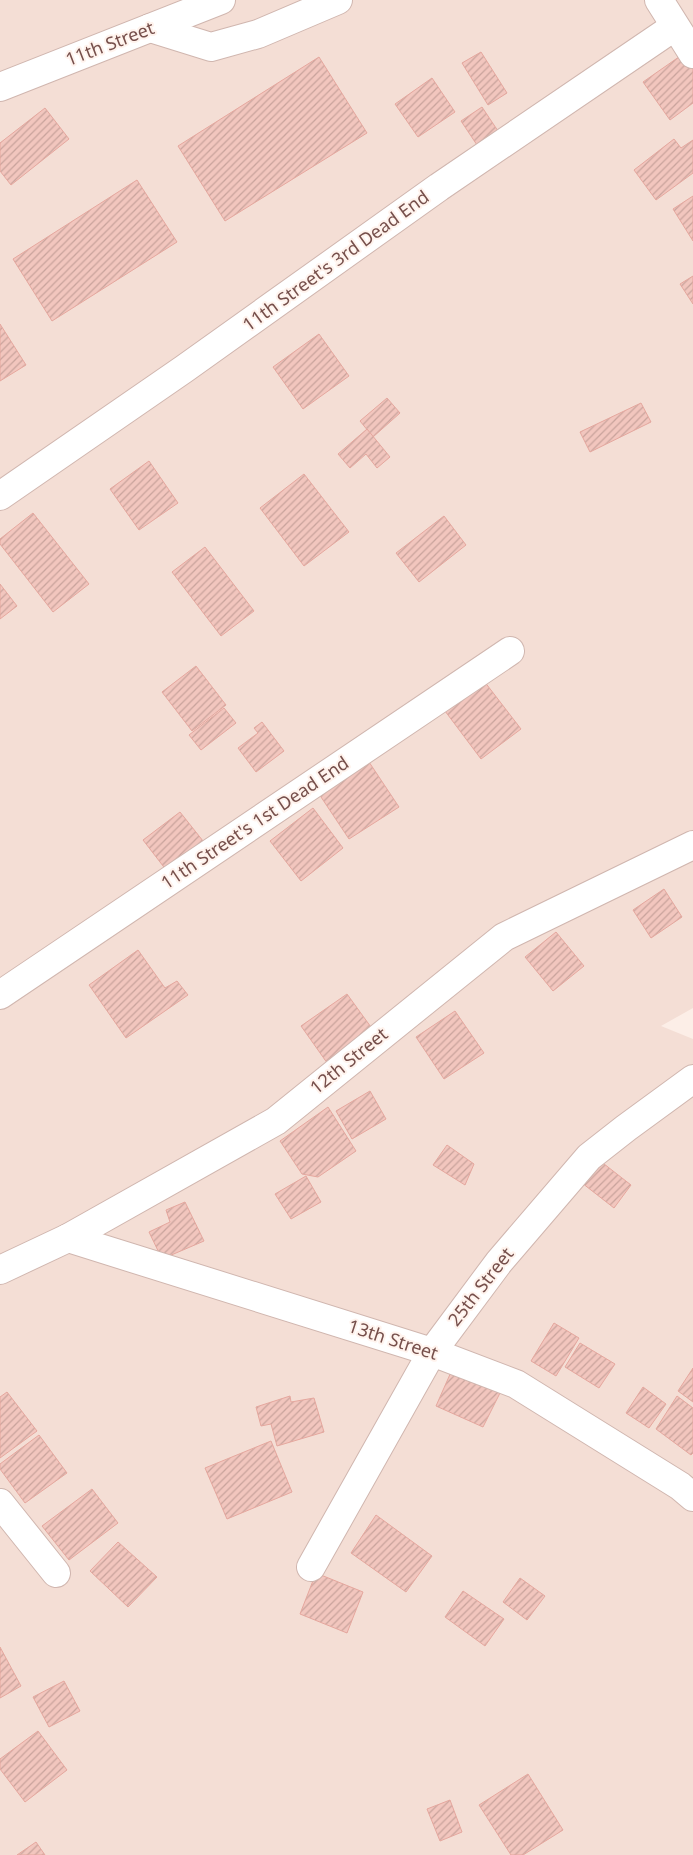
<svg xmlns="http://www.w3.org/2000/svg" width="693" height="1855" viewBox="0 0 693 1855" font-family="'Noto Sans',sans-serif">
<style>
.residential{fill:#f4ded5}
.building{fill:url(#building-hatch);stroke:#e5a79e}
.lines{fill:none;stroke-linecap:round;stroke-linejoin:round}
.minor-casing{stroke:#d0b6af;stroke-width:30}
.minor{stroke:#fff;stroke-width:28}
.labels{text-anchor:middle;stroke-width:4;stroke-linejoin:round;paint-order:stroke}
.street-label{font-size:18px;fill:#764f4b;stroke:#fff3ed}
</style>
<defs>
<pattern id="building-hatch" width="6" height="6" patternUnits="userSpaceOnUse" patternTransform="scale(1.25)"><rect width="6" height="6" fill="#f2c6be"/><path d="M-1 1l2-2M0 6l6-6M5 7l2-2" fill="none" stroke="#c9a39c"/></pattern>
</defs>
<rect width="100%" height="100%" fill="#fceee7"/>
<polygon class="residential" points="0,0 693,0 693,1008 661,1026 693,1039 693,1855 0,1855"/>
<g class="building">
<polygon points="481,52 507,93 488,105 462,63"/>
<polygon points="686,52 693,61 693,103 670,120 643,82"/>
<polygon points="319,57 367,133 225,221 178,146"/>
<polygon points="432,78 455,112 418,137 395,104"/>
<polygon points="482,107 500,134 479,148 461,121"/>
<polygon points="45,108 69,139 11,185 0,171 0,143"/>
<polygon points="674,139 681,148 693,140 693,173 656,200 634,170"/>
<polygon points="137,180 177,242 52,321 13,259"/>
<polygon points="693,196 693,241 673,209"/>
<polygon points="693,276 693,304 680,284"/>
<polygon points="0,324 26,365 0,381"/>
<polygon points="319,334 349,376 303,409 273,367"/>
<polygon points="387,398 400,413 373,437 360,421"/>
<polygon points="641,403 651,422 590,452 580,432"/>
<polygon points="367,429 390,457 377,468 366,454 350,468 338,454"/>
<polygon points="149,461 178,503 139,530 110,489"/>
<polygon points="304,474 349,532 304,566 260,508"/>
<polygon points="33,513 89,584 53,612 0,544 0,539"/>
<polygon points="444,516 466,545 419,582 396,553"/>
<polygon points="205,547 254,611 221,636 172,572"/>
<polygon points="0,584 17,606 0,619"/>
<polygon points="196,666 226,705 192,731 162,692"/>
<polygon points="484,681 521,729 481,759 445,711"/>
<polygon points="224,708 236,723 201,750 189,735"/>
<polygon points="262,722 284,751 256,772 238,748 258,733 254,728"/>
<polygon points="369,762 399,807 349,839 319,794"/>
<polygon points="313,808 343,848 301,881 270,841"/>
<polygon points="180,812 207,846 170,875 143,840"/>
<polygon points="664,889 682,917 651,938 633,910"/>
<polygon points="556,932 584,966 553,991 525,957"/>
<polygon points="138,950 165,988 177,981 188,995 126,1038 89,985"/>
<polygon points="347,994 376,1034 330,1067 301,1026"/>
<polygon points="455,1011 484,1053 444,1079 416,1037"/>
<polygon points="370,1091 386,1119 352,1139 336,1111"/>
<polygon points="328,1107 356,1151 318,1177 302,1174 280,1141"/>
<polygon points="447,1145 474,1164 465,1185 433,1165"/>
<polygon points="599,1160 631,1185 614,1208 582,1183"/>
<polygon points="306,1176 321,1202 291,1219 275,1194"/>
<polygon points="185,1202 204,1241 162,1259 149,1232 170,1222 166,1210"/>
<polygon points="554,1323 579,1338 556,1376 531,1361"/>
<polygon points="580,1343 615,1364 599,1388 565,1367"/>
<polygon points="455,1363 504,1385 483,1427 436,1406"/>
<polygon points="693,1368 693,1402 678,1391"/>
<polygon points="643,1387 666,1404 649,1428 626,1413"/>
<polygon points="7,1392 37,1431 0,1458 0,1397"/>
<polygon points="290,1396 291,1402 314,1398 324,1432 277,1446 271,1424 261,1426 256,1407"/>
<polygon points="677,1396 693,1408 693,1453 691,1455 656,1429"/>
<polygon points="39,1435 67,1473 25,1503 0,1469 0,1464"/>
<polygon points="271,1441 292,1492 227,1519 205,1468"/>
<polygon points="92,1489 118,1523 69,1560 42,1526"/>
<polygon points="376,1515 432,1556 406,1592 351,1553"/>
<polygon points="118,1542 157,1577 128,1607 90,1571"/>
<polygon points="316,1573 363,1592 347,1633 300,1614"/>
<polygon points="520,1578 545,1596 527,1620 503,1602"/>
<polygon points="463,1591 504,1619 485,1646 445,1617"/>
<polygon points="0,1647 21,1686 0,1698"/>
<polygon points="64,1681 80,1711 49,1727 33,1697"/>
<polygon points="38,1731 67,1770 25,1802 0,1769 0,1759"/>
<polygon points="528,1774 563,1830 523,1855 511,1855 479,1805"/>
<polygon points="450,1800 462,1832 440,1841 427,1809"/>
<polygon points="36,1842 45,1855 17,1855"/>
</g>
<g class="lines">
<g class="minor-casing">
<g id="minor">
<polyline points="659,0 693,54"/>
<polyline points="150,28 211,47 258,34 338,0"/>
<polyline points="0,87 221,0"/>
<polyline points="0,496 184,369 439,187 674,27"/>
<polyline points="0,995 510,651"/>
<polyline points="68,1238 432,1352 516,1384 680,1486 693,1497"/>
<polyline points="0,1270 68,1238 276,1121 504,937 693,845"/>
<polyline points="0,1503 56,1573"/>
<polyline points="311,1567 432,1352 499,1262 589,1157 626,1128 693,1079"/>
</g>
</g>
<use href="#minor" class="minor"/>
</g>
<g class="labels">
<g class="street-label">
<text transform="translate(110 44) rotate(-21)" y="6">11th Street</text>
<text transform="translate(336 261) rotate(-36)" y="6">11th Street's 3rd Dead End</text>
<text transform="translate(255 823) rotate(-34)" y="6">11th Street's 1st Dead End</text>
<text transform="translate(349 1061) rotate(-39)" y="6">12th Street</text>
<text transform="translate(481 1287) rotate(-52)" y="6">25th Street</text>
<text transform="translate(393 1340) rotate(18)" y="6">13th Street</text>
</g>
</g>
</svg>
